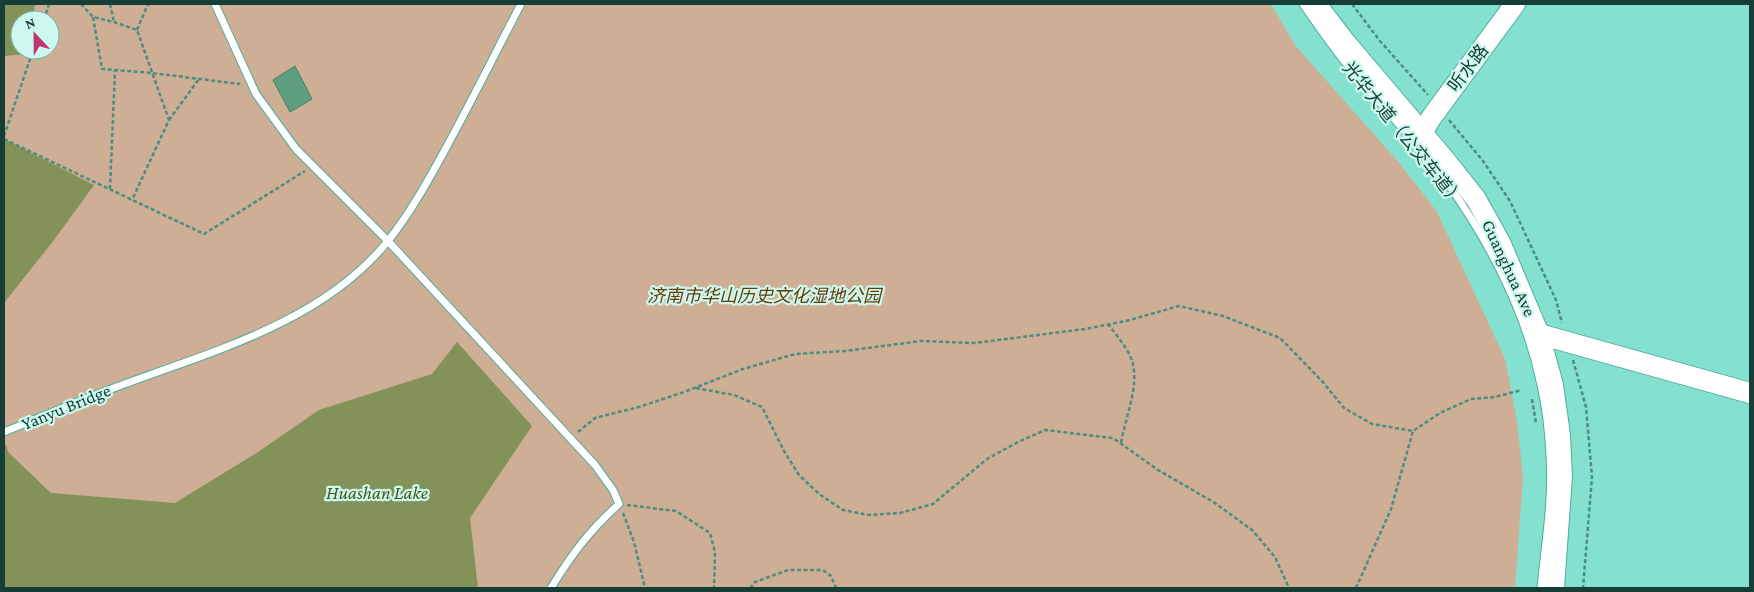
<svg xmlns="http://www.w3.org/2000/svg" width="1754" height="592" viewBox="0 0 1754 592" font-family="'Crimson Pro','Noto Sans SC',serif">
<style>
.green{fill:#ceae94;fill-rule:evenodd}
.water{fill:#839258}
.building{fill:#5f9e7e;stroke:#3b8562}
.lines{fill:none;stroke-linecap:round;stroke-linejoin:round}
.lane-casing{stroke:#4dac9c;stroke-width:9}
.secondary-casing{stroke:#4dac9c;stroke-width:22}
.path{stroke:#4b8d80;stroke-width:2.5;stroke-dasharray:4 2.5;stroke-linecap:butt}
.lane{stroke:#fff;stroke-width:7}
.secondary{stroke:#fff;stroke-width:20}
.labels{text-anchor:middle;stroke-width:4.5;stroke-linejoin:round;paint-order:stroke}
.street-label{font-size:18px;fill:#163e37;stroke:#ccf8ef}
.park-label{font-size:18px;font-style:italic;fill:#693a04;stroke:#ccf8ef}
.water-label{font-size:19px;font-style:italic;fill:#4a5816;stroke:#ccf8ef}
</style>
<rect width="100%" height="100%" fill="#84e1cf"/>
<path class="green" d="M4,4H1271L1295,45L1401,165L1437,212L1505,359L1517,421L1523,477L1515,588H4ZM20,20H50V50H20Z"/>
<g class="water">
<polygon points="4,4 35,4 33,20 20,20 20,50 28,50 28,54 4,56"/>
<polygon points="4,139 94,185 54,240 4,303"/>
<polygon points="457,342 532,426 470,518 478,588 4,588 4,441 9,453 51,493 175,503 258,452 319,410 432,374"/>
</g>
<polygon class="building" points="295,66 312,99 290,112 273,80"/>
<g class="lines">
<g class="lane-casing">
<g id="lane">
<path d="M215,4L256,94L296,149L388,241L595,465L613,490L619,504C589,531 572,554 551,588"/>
<path d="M1303,4C1316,23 1330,43 1345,62C1378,103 1416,140 1448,184C1490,243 1526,313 1541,385C1546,407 1549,434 1550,456C1553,500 1545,545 1541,588"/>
<path d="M4,432C46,415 88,397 130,382C221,349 325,319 388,241C411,212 429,179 446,148C472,100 496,52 521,4"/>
</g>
</g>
<g class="secondary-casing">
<g id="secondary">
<polyline points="1316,4 1346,43 1446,161 1476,199 1500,242 1539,334 1553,385 1560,435 1562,476 1554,588"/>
<polyline points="1422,133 1431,118 1515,4"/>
<polyline points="1539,334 1750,393"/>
</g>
</g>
<g class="path">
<polyline points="81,4 93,17 114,22 137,30 169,120 132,200"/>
<polyline points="110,4 114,22"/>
<polyline points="1352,4 1380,41 1428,95"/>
<polyline points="93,17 102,69 152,73 240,84"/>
<polyline points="44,20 49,4"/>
<polyline points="137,30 148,4"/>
<polyline points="169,120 199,79"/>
<polyline points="1449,120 1483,161 1510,201 1556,300 1562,323"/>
<polyline points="4,136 33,50"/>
<polyline points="4,139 204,234 305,171"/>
<polyline points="110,189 115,70"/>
<path d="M1108,324C1116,335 1128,348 1132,361C1140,385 1125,418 1121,443"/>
<polyline points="1573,360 1586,407 1592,477 1583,588"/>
<polyline points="696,388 734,395 762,407 784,451 799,475 819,494 843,510 868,515 900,513 933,504 987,459 1018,442 1045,430 1113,438 1158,470 1215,503 1252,530 1275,557 1289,588"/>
<polyline points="1532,399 1536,423"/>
<polyline points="578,432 595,418 639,407 684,392 743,369 795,354 845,351 921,341 974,343 1085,329 1126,321 1179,306 1223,316 1280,338 1322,381 1344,408 1372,424 1413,431 1440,413 1471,399 1495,397 1522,390"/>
<polyline points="627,505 676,511 710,533 715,552 714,588"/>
<polyline points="623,513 634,542 645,588"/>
<polyline points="750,588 755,582 788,570 823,570 831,576 836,588"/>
<polyline points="1356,588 1391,509 1413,431"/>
</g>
<use href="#lane" class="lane"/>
<use href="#secondary" class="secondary"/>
</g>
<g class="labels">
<g class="street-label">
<text transform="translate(1468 68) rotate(-53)" y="6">听水路</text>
<text transform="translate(1403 134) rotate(51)" y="6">光华大道（公交车道）</text>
<text transform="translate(1509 268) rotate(65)" y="6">Guanghua Ave</text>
<text transform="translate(66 407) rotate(-22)" y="6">Yanyu Bridge</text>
</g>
<g class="park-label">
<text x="764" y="302">济南市华山历史文化湿地公园</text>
</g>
<g class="water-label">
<text x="377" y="499">Huashan Lake</text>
</g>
</g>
<rect width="1754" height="592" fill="none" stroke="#163e37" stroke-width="10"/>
<g transform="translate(35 35) rotate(338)"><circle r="24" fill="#ccf8ef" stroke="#83aea5"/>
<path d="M0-4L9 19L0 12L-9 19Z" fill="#c0356d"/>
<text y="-8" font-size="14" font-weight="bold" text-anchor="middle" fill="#163e37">N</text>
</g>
</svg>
